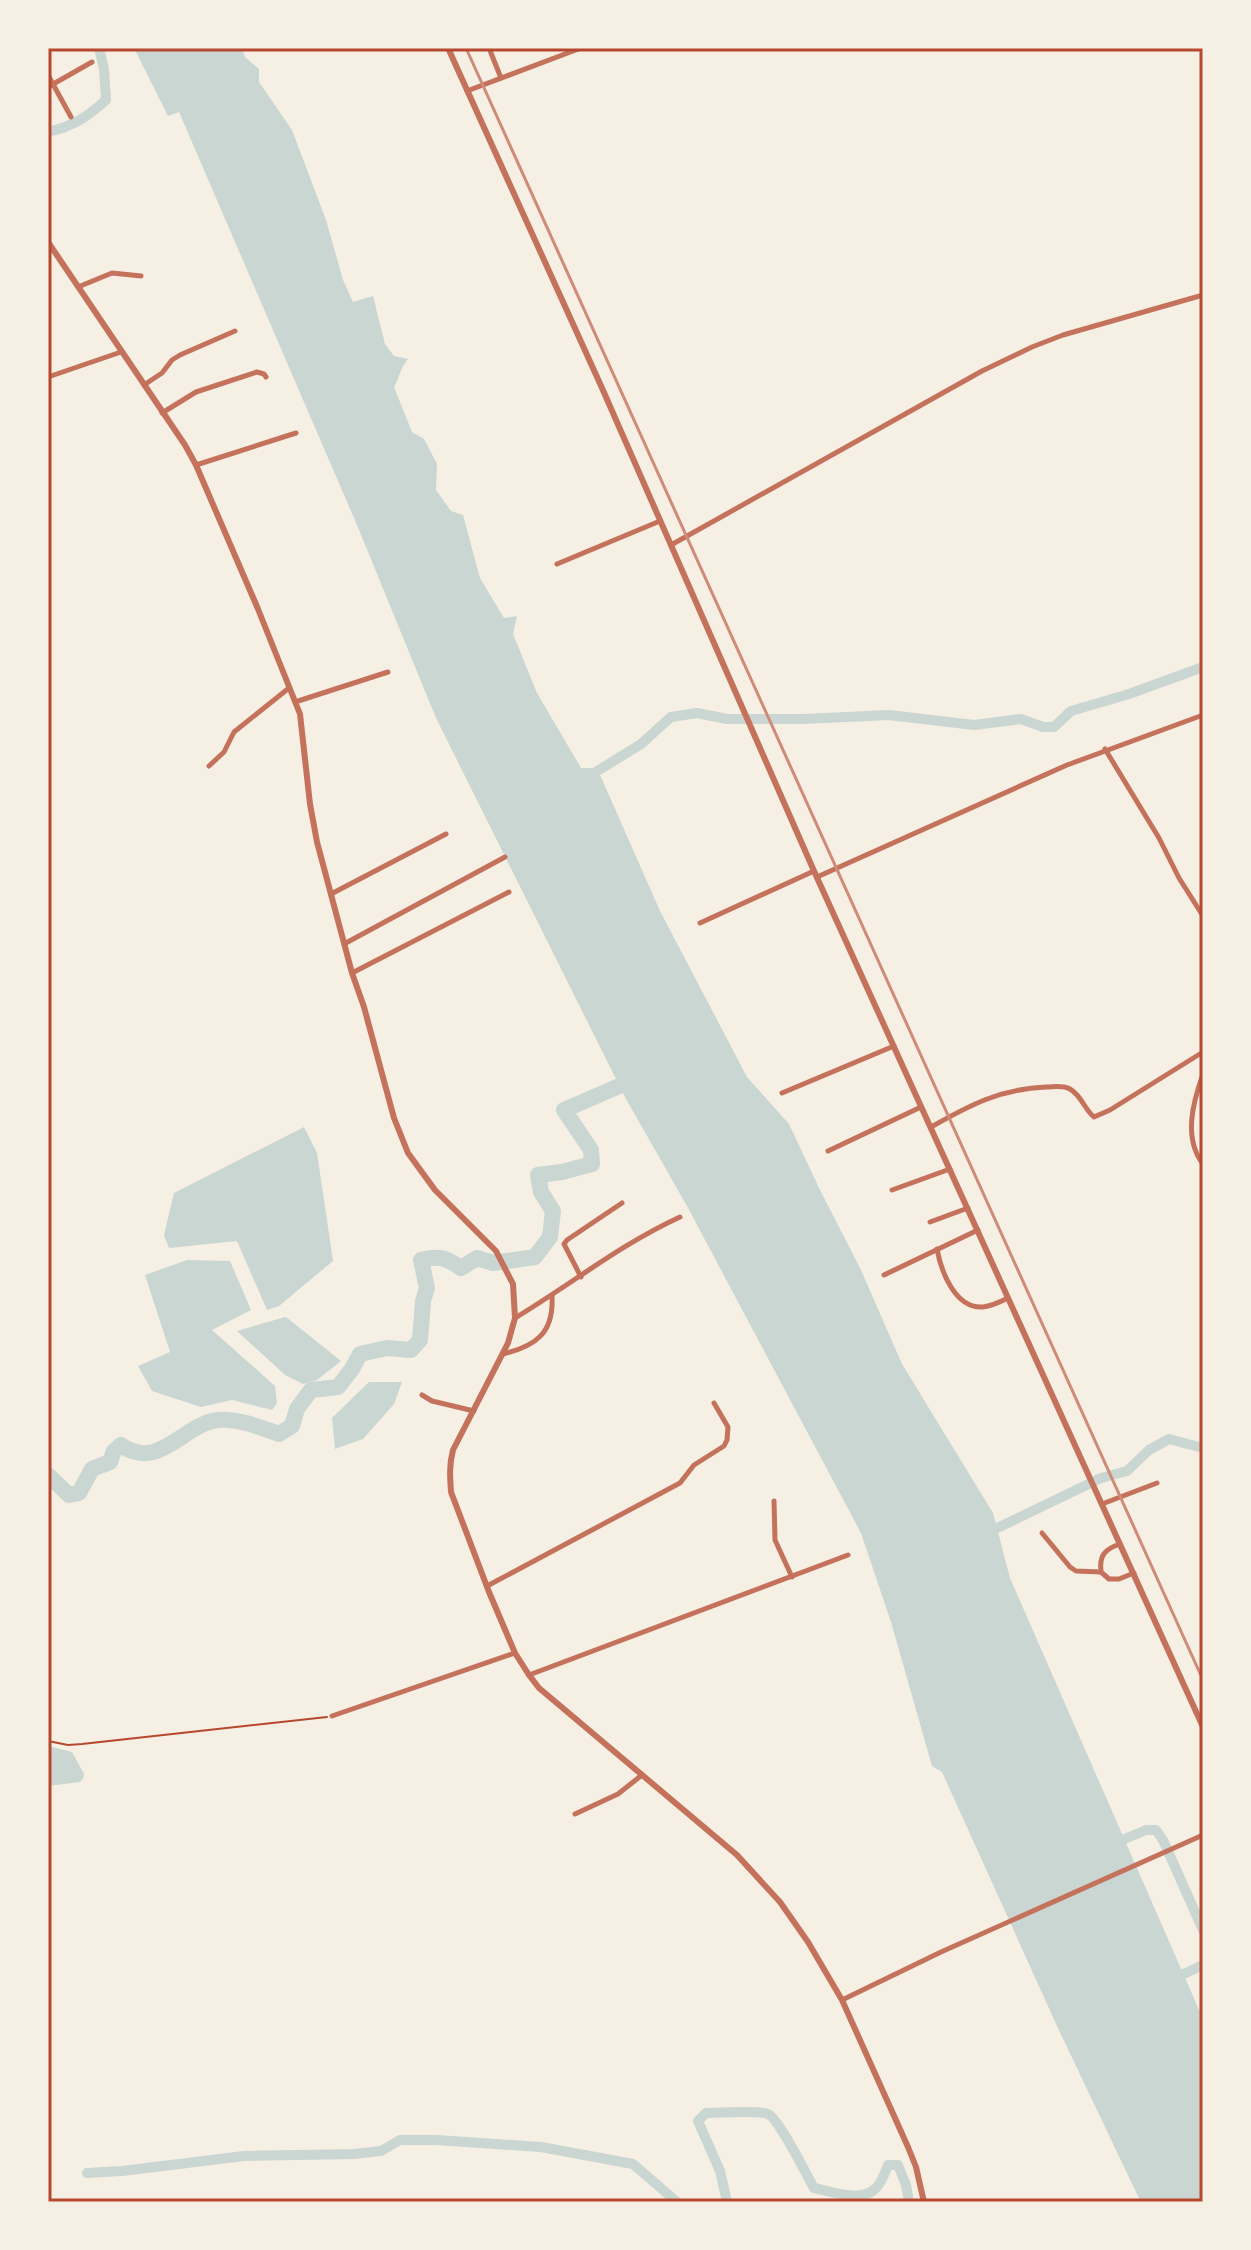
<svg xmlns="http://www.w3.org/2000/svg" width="1251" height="2250" viewBox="0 0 1251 2250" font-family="Karla,sans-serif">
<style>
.water{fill:#c9d6d2}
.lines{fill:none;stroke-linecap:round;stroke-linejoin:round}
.canal{stroke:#c9d6d2;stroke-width:10}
.river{stroke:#c9d6d2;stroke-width:16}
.path{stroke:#b5482f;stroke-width:2}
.minor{stroke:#c5725c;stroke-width:5}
.tertiary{stroke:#c5725c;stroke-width:6}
.rail{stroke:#cf8b77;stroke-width:3}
.neatline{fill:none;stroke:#b5482f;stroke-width:3}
</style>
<rect width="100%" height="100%" fill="#f6efe4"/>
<g class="water">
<path d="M134,48H242L245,57L259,69V82L292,130L326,220L343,280L353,302L373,296L385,344L394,356L408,359C400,368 400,377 394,387L412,432L424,439L437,464L436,490L451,511L463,515L480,578L504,618L517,616L513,634L537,693L581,768H597L660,911L747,1077L789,1124L820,1190L861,1270L902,1364L993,1513L1010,1578L1203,2019V2202H1141L1135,2190L1057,2026L942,1772L932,1766L891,1622L861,1533L687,1206L626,1099L436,718L357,525L179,112L168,116Z"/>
<polygon points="304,1127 317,1153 333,1261 279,1306 267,1310 237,1241 169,1248 164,1235 174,1193"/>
<polygon points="187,1260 230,1261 251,1310 212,1330 275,1386 277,1403 272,1410 232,1400 201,1407 152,1391 138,1366 170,1352 145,1275"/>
<polygon points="285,1317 286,1317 341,1361 317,1380 303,1384 285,1375 237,1331"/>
<polygon points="369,1382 402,1382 394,1404 363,1439 335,1449 332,1418"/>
<polygon points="48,1746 72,1752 84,1774 83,1779 80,1782 48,1786"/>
</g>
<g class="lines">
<g class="canal">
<path d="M48,132C74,126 87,117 106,100L104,69L99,48"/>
<polyline points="586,778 641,744 671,717 697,713 727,719 803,719 889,715 974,725 1021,719 1043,727 1054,727 1071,711 1129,694 1203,667"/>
<polyline points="987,1533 1101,1478 1127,1471 1149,1450 1169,1439 1203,1448"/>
<polyline points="1115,1843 1146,1830 1156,1830 1163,1840 1203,1930"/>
<polyline points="1173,1979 1203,1965"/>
<polyline points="87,2173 122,2171 244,2156 354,2154 381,2151 400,2140 436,2140 541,2147 633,2164 677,2202"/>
<path d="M727,2202L720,2171L698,2121L706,2113C718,2113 759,2110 768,2114C779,2119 806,2174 814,2188C832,2192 862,2203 876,2188C882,2182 885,2173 888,2165H898L906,2185L909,2202"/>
</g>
<path class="river" d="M48,1475L69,1495L79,1493L92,1469L110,1462L114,1451L121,1445C159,1472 183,1424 218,1420C237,1418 262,1428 279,1434L292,1426L297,1409L311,1390L338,1387L352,1369L360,1354L387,1348L411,1350L420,1340L423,1301L427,1288L421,1260C438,1255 447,1258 461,1268L477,1258L493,1263L535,1257L550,1237L553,1211L541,1192L538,1175L562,1172L592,1164L591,1150L564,1110L640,1077"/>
<polyline class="path" points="48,1741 68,1745 82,1744 327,1717"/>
<g class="minor">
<polyline points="489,48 501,78"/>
<polyline points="48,75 71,117"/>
<polyline points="48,87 92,62"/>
<polyline points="467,91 581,48"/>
<polyline points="78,287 112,273 141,276"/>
<polyline points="48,377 121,352"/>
<polyline points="144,385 162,373 172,360 180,355 235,331"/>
<polyline points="162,413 196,392 257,372 264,374 266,377"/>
<polyline points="196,465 296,433"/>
<polyline points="671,545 982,371 1032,347 1063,335 1203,295"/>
<polyline points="557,564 660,521"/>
<polyline points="295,702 388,672"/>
<polyline points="1105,749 1159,838 1179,878 1203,916"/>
<polyline points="209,766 224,752 234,732 289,688"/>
<polyline points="817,877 1067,765 1203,715"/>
<polyline points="331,894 446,834"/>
<polyline points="700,923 814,871"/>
<polyline points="344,944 505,857"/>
<polyline points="352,973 509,892"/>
<path d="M1203,1074C1193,1102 1183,1138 1203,1164"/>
<polyline points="782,1093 894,1046"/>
<path d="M931,1127C970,1105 1000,1089 1046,1087C1055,1087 1063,1085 1070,1089C1082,1096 1084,1109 1094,1117L1110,1110L1203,1052"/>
<polyline points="828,1151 921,1107"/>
<polyline points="892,1190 950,1169"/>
<polyline points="930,1222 968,1208"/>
<path d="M937,1249C941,1271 955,1309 983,1307C992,1306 1000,1302 1008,1298"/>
<polyline points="884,1275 978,1230"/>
<polyline points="581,1277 564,1244 567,1240 622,1203"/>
<path d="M515,1318C570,1285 621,1244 680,1217"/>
<path d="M503,1354C536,1346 554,1333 552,1296"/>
<polyline points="422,1395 432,1401 474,1411"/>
<polyline points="774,1501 775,1540 792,1577"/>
<polyline points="1102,1504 1157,1483"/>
<polyline points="1042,1533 1070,1567 1076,1571 1101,1572"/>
<path d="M1120,1544C1105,1549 1099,1555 1101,1572L1109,1579H1119L1134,1573"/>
<polyline points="487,1586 680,1483 694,1465 724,1446 727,1440 728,1427 714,1403"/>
<polyline points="529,1675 848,1555"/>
<polyline points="332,1716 515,1653"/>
<polyline points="575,1814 618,1794 642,1775"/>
<polyline points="842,2000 941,1952 1203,1835"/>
</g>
<g class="tertiary">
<polyline points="448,48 602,388 814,871 1203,1727"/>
<path d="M48,242L185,445L196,465L258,609L300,714L310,804L317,842L352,973L364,1007L394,1118L408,1153L435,1190L496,1251L513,1284L515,1318L508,1343L453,1450C449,1465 450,1477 451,1492L489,1592L515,1653L529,1675L539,1688L737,1855L780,1902L808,1942L842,2000L908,2147L916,2167L924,2202"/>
</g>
<polyline class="rail" points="466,48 1203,1680"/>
</g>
<rect width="1251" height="2250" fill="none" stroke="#f6efe4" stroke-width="100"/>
<rect x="50" y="50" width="1151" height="2150" class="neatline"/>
</svg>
